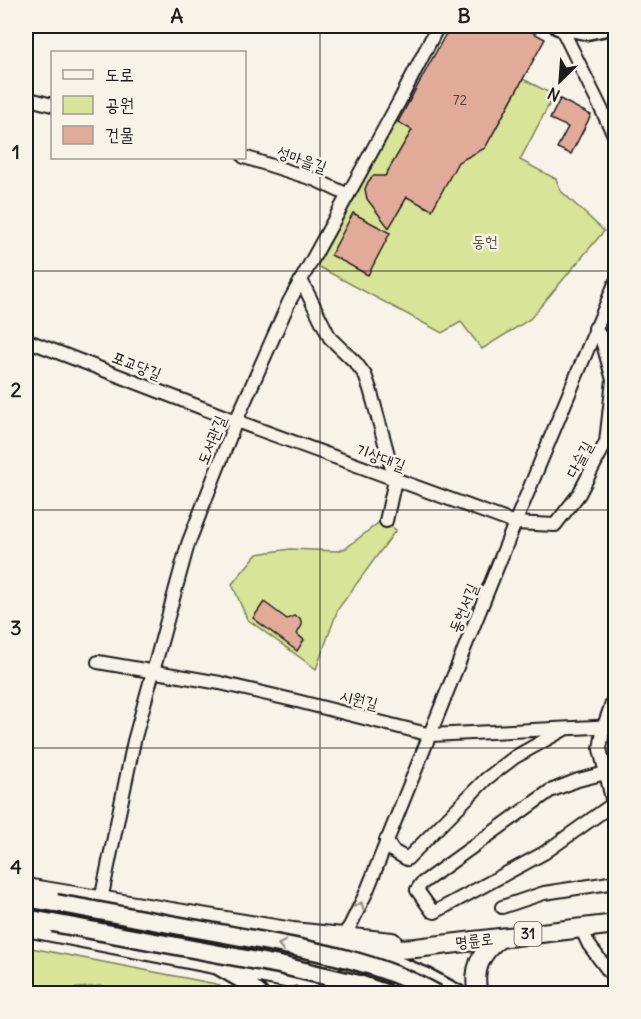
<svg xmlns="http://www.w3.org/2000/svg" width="641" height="1019" viewBox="0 0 641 1019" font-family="Delius,'Poor Story',sans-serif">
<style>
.green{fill:#d8e497;stroke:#7a805a;stroke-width:1.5}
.building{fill:#e2ab99;stroke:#1c1c1c;stroke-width:1.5}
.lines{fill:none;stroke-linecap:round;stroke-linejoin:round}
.street-casing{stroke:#1c1c1c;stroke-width:16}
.secondary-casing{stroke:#1c1c1c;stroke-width:21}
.primary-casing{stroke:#1c1c1c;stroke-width:22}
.street{stroke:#f7f3e8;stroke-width:12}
.secondary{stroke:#f7f3e8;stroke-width:16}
.primary{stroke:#f7f3e8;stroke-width:18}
.secondary-bridge-casing{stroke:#1c1c1c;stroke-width:21;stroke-linecap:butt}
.secondary-bridge{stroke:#f7f3e8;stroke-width:16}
.oneway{stroke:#94928c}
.grid{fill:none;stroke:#1c1c1c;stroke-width:1.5;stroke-opacity:0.55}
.labels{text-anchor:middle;stroke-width:5;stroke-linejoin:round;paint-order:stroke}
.number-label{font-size:14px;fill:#4e403b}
.shield{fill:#f7f3e8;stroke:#5e5c59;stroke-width:1.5}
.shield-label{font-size:15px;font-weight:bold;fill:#1c1c1c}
.street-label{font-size:16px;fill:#1c1c1c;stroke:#f7f3e8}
.park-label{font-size:16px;fill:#545841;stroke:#f7f3e8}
.neatline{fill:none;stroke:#1c1c1c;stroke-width:2}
.grid-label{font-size:20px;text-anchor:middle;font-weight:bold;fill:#1c1c1c}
</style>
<rect width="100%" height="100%" fill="#f7f3e8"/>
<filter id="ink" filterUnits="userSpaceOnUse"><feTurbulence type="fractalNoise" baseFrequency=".0167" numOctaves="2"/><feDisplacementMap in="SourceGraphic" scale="12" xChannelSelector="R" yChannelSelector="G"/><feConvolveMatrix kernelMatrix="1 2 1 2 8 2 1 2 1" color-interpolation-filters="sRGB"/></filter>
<g filter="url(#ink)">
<g class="green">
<polygon points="523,79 554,95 520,160 556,179 561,191 604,231 530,319 482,349 461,322 442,333 317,266 397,121 464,159 485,148"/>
<polygon points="382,520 396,530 338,609 316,669 247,619 232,584 257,554 290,549 338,551 346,548"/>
<polygon points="26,947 216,984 231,993 135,993 101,986 26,993"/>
</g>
<g class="building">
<polygon points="450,26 521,26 545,39 485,148 458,162 432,210 407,197 389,228 367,199 365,189 368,182 373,176 385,176 412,130 398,122"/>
<polygon points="560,99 591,115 571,154 557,148 568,127 550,119"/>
<polygon points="353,213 390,233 368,275 331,255"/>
<polygon points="264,602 287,619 294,616 300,618 302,625 297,634 304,640 297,651 253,618"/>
</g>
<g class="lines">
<g class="street-casing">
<g id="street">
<polyline points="562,26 561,27 616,139"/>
<polyline points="26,98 52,105"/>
<polyline points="244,157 316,180 348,195"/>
<polyline points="301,280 330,338 356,363 365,375 370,389 395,480 386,521"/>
<polyline points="26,340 236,421 515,523 555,525 579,494 606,442 613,380 601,337 595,328"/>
<polyline points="98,662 220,683 297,701 431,735 616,726"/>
<polyline points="616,692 604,726 600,749 616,815"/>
<polyline points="606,773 578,780 550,791 421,884 417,890 432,911 435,912 544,853 613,804"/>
<polyline points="386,840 393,851 407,859 486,779 515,757 563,730"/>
<polyline points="101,900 134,741 188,544 236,421 289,302 400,100 438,26"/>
<polyline points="502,907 544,893 616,882"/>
<polyline points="581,928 589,945 616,981"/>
<polyline points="339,941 350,926 366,893 515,523 616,281"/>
</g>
</g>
<g class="secondary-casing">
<g id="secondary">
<polyline points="558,26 587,31 612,26"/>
<polyline points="26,898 56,903"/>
<polyline points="26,918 53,923"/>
<polyline points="363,951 427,977 458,994"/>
<polyline points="220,967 244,981 259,994"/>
<polyline points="304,982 359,994"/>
<path d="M311,994C314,966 324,942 355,939"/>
</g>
</g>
<g class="primary-casing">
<g id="primary">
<polyline points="26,888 293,932 392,942"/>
<polyline points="26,927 285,978 306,975 338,959 364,951 416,948 616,924"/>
<path d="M478,994C472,970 481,951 500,938"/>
</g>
</g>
<use href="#street" class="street"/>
<use href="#secondary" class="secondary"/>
<use href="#primary" class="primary"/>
<g class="secondary-bridge-casing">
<g id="secondary-bridge">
<path d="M56,903C115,914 173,925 231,935C301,948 375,959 437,994"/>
<polyline points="53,923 279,965 359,984 388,994"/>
</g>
</g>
<use href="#secondary-bridge" class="secondary-bridge"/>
</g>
<defs><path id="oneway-chevron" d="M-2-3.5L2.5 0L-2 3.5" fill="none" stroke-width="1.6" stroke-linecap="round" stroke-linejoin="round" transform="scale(1.5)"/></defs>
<g class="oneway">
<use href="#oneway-chevron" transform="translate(360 906) rotate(-66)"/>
<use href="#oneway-chevron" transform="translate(282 945) rotate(-168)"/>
</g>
</g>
<path class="grid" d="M320,26V994M26,271H616M26,510H616M26,748H616"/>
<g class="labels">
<g class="number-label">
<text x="460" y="105">72</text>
</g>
<rect class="shield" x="514.5" y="922" width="27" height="24" rx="4.5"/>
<g class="shield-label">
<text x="528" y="939">31</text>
</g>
<g class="street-label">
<text transform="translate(302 159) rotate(19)" y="6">성마을길</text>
<text transform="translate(137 365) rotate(21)" y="6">포교당길</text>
<text transform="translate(211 440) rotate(-68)" y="6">도서관길</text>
<text transform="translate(381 457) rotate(20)" y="6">기상대길</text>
<text transform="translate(579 459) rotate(-62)" y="6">다슬길</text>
<text transform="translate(463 608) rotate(-68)" y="6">동헌서길</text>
<text transform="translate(359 699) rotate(14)" y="6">시원길</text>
<text transform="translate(474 940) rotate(-6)" y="6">명륜로</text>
</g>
<g class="park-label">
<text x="485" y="247">동헌</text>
</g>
</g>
<rect width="641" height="1019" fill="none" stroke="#f7f3e8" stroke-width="66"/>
<rect x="51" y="51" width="195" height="108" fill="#f7f3e8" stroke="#9f9d96" stroke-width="1.5"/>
<rect x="63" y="70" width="30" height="9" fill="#f7f3e8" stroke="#9f9d96" stroke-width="1.5"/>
<text x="105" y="81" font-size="18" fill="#1c1c1c">도로</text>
<rect x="63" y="96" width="30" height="18" fill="#d8e497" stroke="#9f9d96" stroke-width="1.5"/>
<text x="105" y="111" font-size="18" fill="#1c1c1c">공원</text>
<rect x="63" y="126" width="30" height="18" fill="#e2ab99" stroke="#9f9d96" stroke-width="1.5"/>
<text x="105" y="141" font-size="18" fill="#1c1c1c">건물</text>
<g transform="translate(560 81) rotate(205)" stroke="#f7f3e8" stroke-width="4.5" paint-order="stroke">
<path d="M0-4.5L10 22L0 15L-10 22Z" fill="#1c1c1c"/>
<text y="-9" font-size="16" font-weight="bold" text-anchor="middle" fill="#1c1c1c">N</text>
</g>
<rect x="33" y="33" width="575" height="953" class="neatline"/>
<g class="grid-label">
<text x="177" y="23">A</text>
<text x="464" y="23">B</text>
<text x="16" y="159">1</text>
<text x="16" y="397">2</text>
<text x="16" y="635">3</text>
<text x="16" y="874">4</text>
</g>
</svg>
